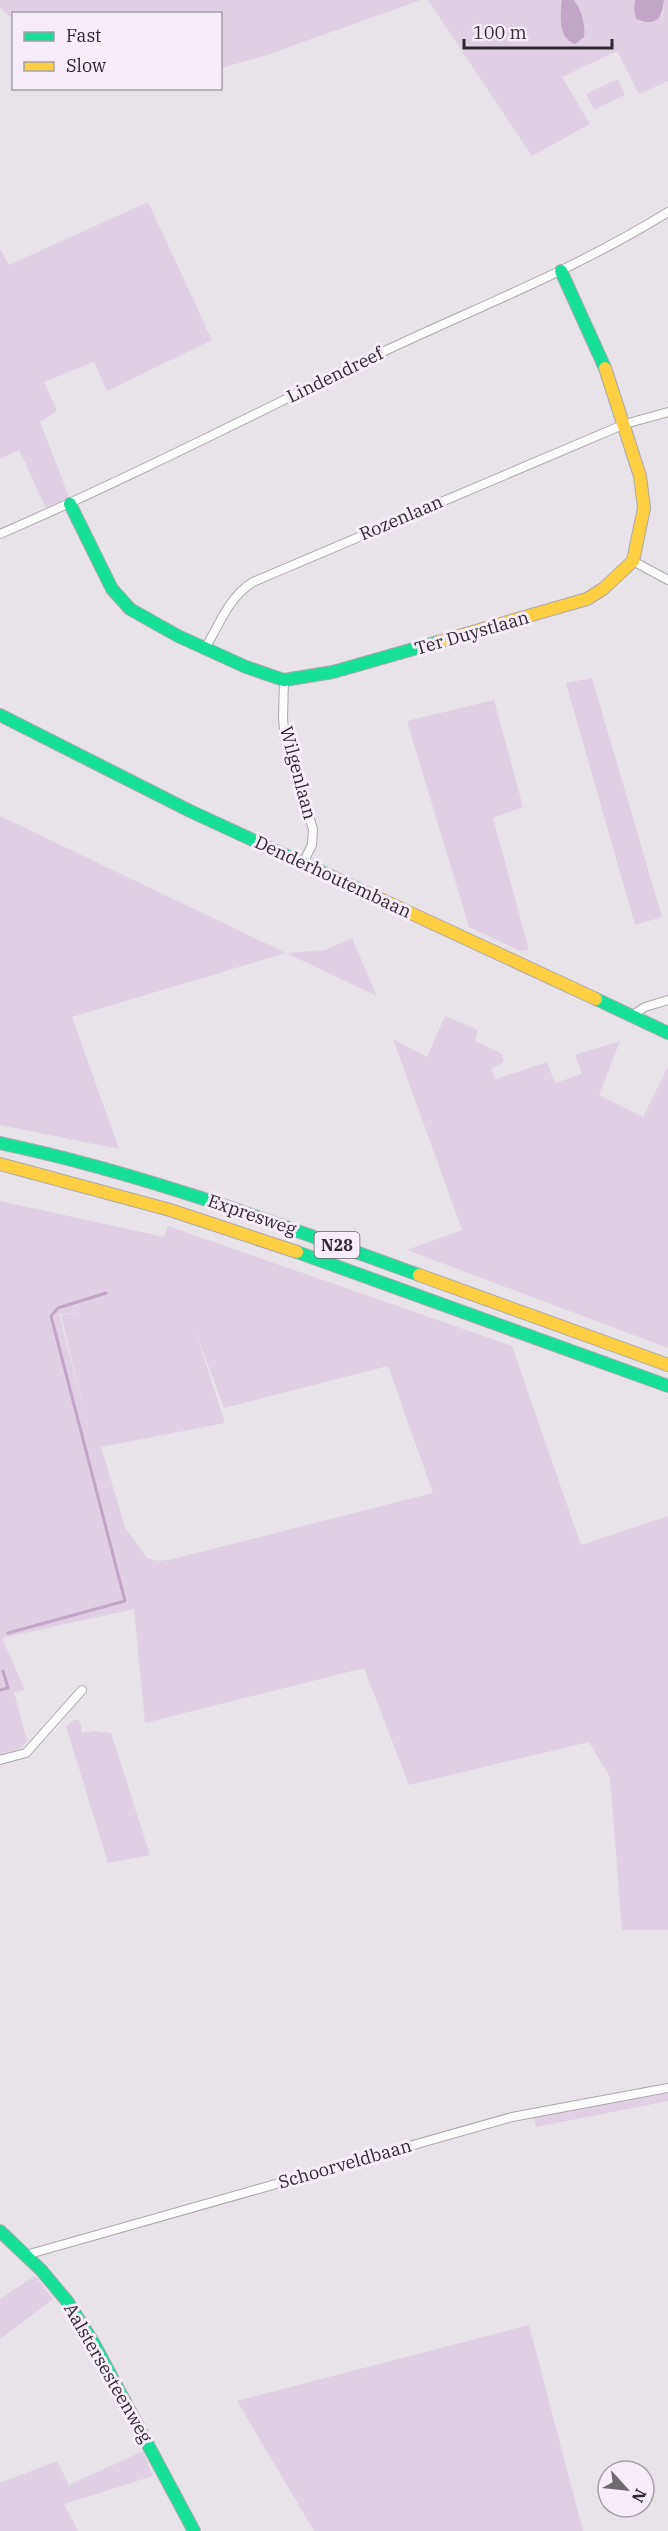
<svg xmlns="http://www.w3.org/2000/svg" width="668" height="2531" viewBox="0 0 668 2531" font-family="'IBM Plex Serif',serif">
<style>
.green{fill:#dfd0e3;fill-rule:evenodd}
.water{fill:#c1a6c7}
.lines{fill:none;stroke-linecap:round;stroke-linejoin:round}
.stream{stroke:#c1a6c7;stroke-width:3}
.street-casing{stroke:#aca8ac;stroke-width:10}
.fast-casing{stroke:#aca8ac;stroke-width:14}
.slow-casing{stroke:#aca8ac;stroke-width:14}
.street{stroke:#fcfbfc;stroke-width:8}
.fast{stroke:#16e098;stroke-width:12}
.slow{stroke:#ffcf43;stroke-width:12}
.labels{text-anchor:middle;stroke-width:6;stroke-linejoin:round;paint-order:stroke}
.shield{fill:#f7edf9;stroke:#6a646c;stroke-width:1.5}
.shield-label{font-size:16px;font-weight:bold;fill:#2e2a2f}
.street-label{font-size:18px;fill:#2e2a2f;stroke:#f7edf9}
</style>
<rect width="100%" height="100%" fill="#e8e3e9"/>
<g class="green">
<polygon points="0,0 421,0 264,56 221,68 220,14 14,14 13,19 0,8"/>
<polygon points="428,0 635,0 634,8 663,14 664,0 668,0 668,81 639,94 617,51 562,77 590,124 532,156"/>
<polygon points="618,79 625,95 594,110 586,94"/>
<polygon points="148,202 212,340 107,391 94,362 44,382 57,411 40,422 69,497 46,508 19,450 0,459 0,249 9,265"/>
<polygon points="592,678 662,917 635,925 566,683"/>
<polygon points="494,700 523,807 493,818 529,950 520,951 469,927 407,721"/>
<polygon points="0,816 286,953 325,950 352,938 377,996 286,953 72,1017 119,1149 0,1125"/>
<polygon points="445,1016 478,1030 475,1041 502,1054 504,1062 491,1069 496,1079 547,1062 555,1083 582,1074 575,1055 620,1041 599,1095 643,1117 668,1067 668,1348 407,1250 462,1230 393,1039 427,1057"/>
<path d="M0,1201L164,1237L168,1226L512,1346L581,1545L668,1516V1930H622L610,1777L589,1742L409,1785L364,1668L145,1723L134,1609L2,1638L25,1690L14,1692L27,1741L20,1749L0,1755ZM82,1312L61,1315L89,1431L59,1314ZM194,1327L224,1408L388,1366L433,1493L173,1559L160,1561L147,1558L125,1527L101,1447L225,1423Z"/>
<polygon points="76,1719 80,1721 82,1733 95,1731 111,1733 150,1855 108,1863 66,1726"/>
<polygon points="668,2090 668,2101 536,2127 534,2117"/>
<polygon points="35,2276 53,2299 0,2339 0,2299"/>
<polygon points="529,2325 583,2531 314,2531 237,2401"/>
<polygon points="143,2451 153,2476 64,2504 78,2531 0,2531 0,2483 57,2461 69,2485"/>
</g>
<g class="water">
<path d="M562,0H574C581,9 586,26 584,37L575,44C558,39 560,15 562,0Z"/>
<path d="M635,0H664C662,19 656,27 636,19L634,8Z"/>
</g>
<g class="lines">
<g class="stream">
<polyline points="8,1633 125,1601 51,1316 58,1308 106,1293"/>
<polyline points="0,1690 8,1688 3,1671"/>
</g>
<g class="street-casing">
<g id="street">
<path d="M0,534C127,479 250,416 374,356C473,309 575,270 668,212"/>
<polyline points="633,561 668,580"/>
<path d="M206,647C220,623 229,597 253,582L625,424L668,412"/>
<polyline points="284,680 283,718 285,740 313,829 312,845 303,863"/>
<polyline points="631,1016 645,1007 668,1000"/>
<polyline points="0,1760 26,1753 82,1690"/>
<polyline points="26,2255 512,2117 668,2088"/>
</g>
</g>
<g class="fast-casing">
<g id="fast">
<polyline points="561,271 605,368"/>
<polyline points="70,504 112,589 130,609 178,636 246,667 284,680 333,672 438,642"/>
<polyline points="0,715 190,811 378,898"/>
<polyline points="596,999 668,1033"/>
<path d="M0,1143C143,1173 282,1225 419,1275"/>
<polyline points="297,1252 668,1386"/>
<polyline points="0,2231 41,2270 67,2301 93,2342 194,2531"/>
</g>
</g>
<g class="slow-casing">
<g id="slow">
<polyline points="438,642 587,599 603,589 633,561 644,508 640,476 605,368"/>
<polyline points="378,898 596,999"/>
<polyline points="0,1164 170,1210 297,1252"/>
<polyline points="419,1275 668,1365"/>
</g>
</g>
<use href="#street" class="street"/>
<use href="#fast" class="fast"/>
<use href="#slow" class="slow"/>
</g>
<g class="labels">
<rect class="shield" x="314.5" y="1232" width="45" height="26" rx="4.5"/>
<g class="shield-label">
<text x="337" y="1251">N28</text>
</g>
<g class="street-label">
<text transform="translate(335 375) rotate(-26)" y="6">Lindendreef</text>
<text transform="translate(401 518) rotate(-23)" y="6">Rozenlaan</text>
<text transform="translate(472 633) rotate(-16)" y="6">Ter Duystlaan</text>
<text transform="translate(298 773) rotate(75)" y="6">Wilgenlaan</text>
<text transform="translate(333 877) rotate(25)" y="6">Denderhoutembaan</text>
<text transform="translate(252 1215) rotate(19)" y="6">Expresweg</text>
<text transform="translate(345 2164) rotate(-16)" y="6">Schoorveldbaan</text>
<text transform="translate(108 2373) rotate(60)" y="6">Aalstersesteenweg</text>
</g>
</g>
<rect x="12" y="12" width="210" height="78" fill="#f7edf9" stroke="#a79fa8" stroke-width="1.5"/>
<rect x="24" y="32" width="30" height="9" fill="#16e098" stroke="#a79fa8" stroke-width="1.5"/>
<text x="66" y="42" font-size="18" fill="#2e2a2f">Fast</text>
<rect x="24" y="62" width="30" height="9" fill="#ffcf43" stroke="#a79fa8" stroke-width="1.5"/>
<text x="66" y="72" font-size="18" fill="#2e2a2f">Slow</text>
<g transform="translate(626 2489) rotate(117)"><circle r="28" fill="#f7edf9" stroke="#a79fa8" stroke-width="1.5"/>
<path d="M0-4.5L10 22L0 15L-10 22Z" fill="#6f6b70"/>
<text y="-9" font-size="16" font-weight="bold" text-anchor="middle" fill="#2e2a2f">N</text>
</g>
<path d="M464 39v9h148v-9" fill="none" stroke="#2e2a2f" stroke-width="3"/>
<text x="473" y="39" font-size="18" fill="#2e2a2f" stroke="#f7edf9" stroke-width="4.5" paint-order="stroke">100 m</text>
</svg>
